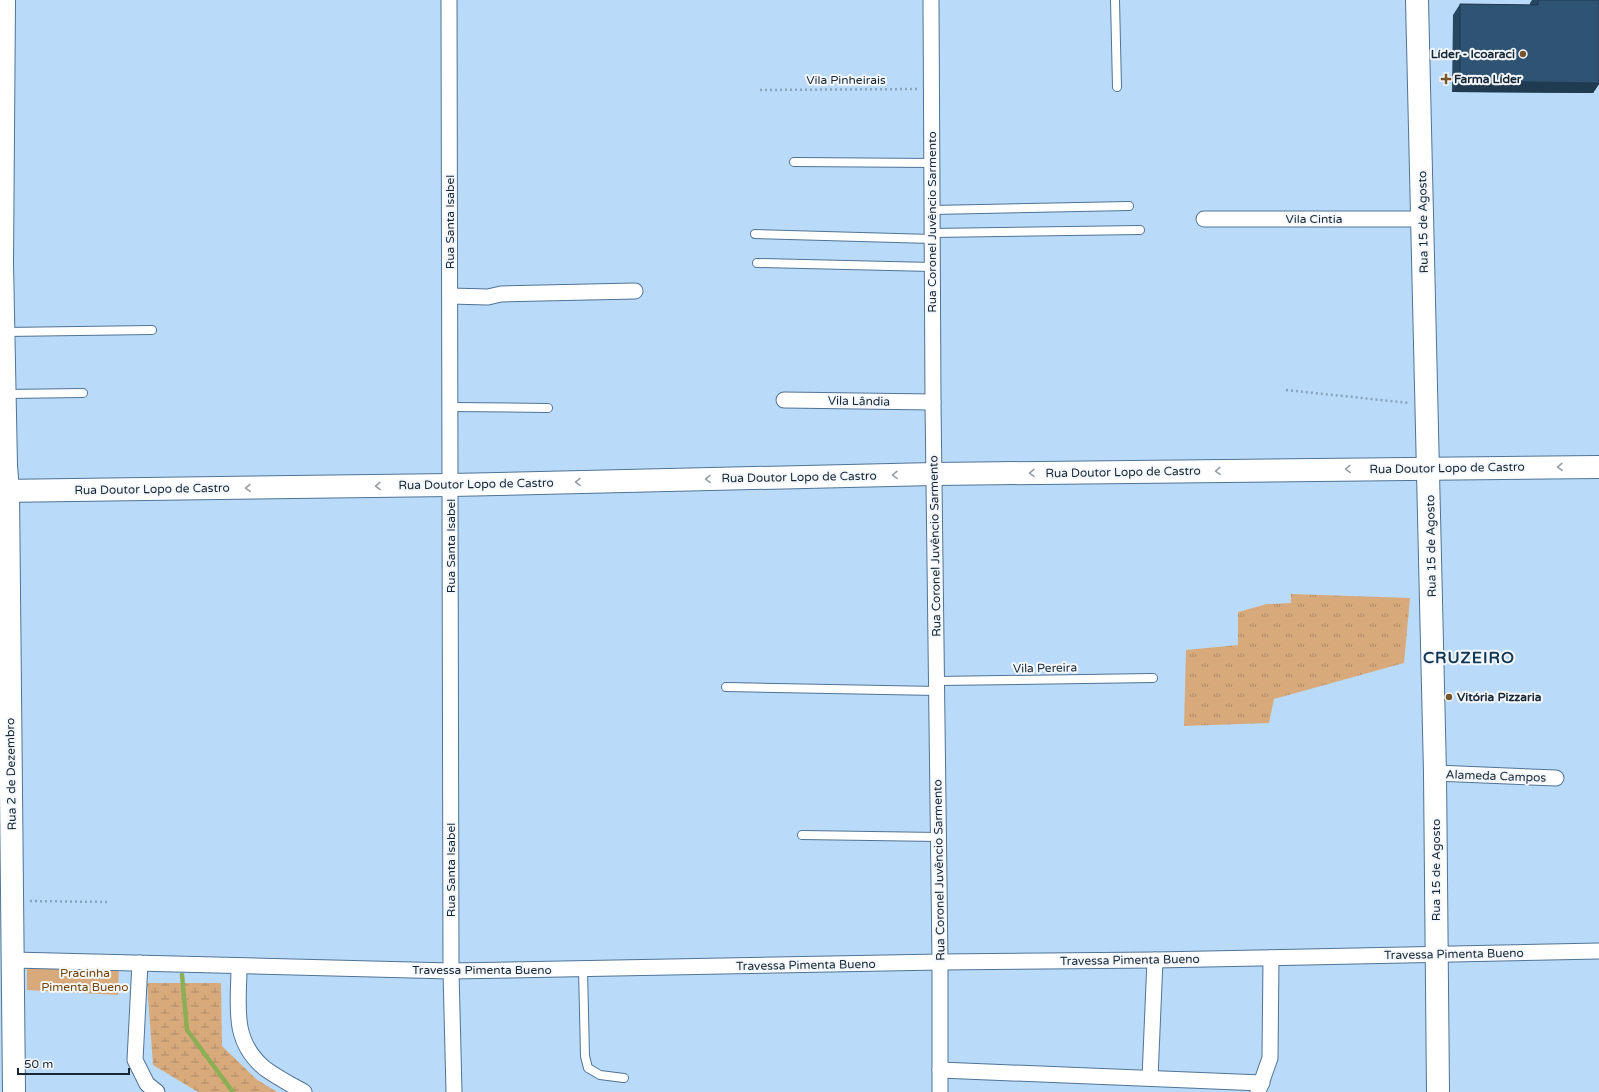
<svg xmlns="http://www.w3.org/2000/svg" width="1599" height="1092" viewBox="0 0 1599 1092" font-family="'Varela Round',sans-serif">
<style>
.grass{fill:url(#grass-tufts)}
.wetland{fill:url(#wetland-marsh)}
.green{fill:#d8aa7b}
.lines{fill:none;stroke-linecap:round;stroke-linejoin:round}
.stream{stroke:#8caf56;stroke-width:4.5}
.lane-casing{stroke:#4f7496;stroke-width:10}
.street-casing{stroke:#4f7496;stroke-width:17}
.secondary-casing{stroke:#4f7496;stroke-width:24}
.path{stroke:#88a3bd;stroke-width:2.5;stroke-dasharray:2 3;stroke-linecap:butt}
.lane{stroke:#fff;stroke-width:8}
.street{stroke:#fff;stroke-width:15}
.secondary{stroke:#fff;stroke-width:22}
.wall{fill:#284763}
.shaded-wall{fill:#203a50}
.building{fill:#2e5373;stroke:#203a50}
.oneway{stroke:#979ea4}
.poi-dot{fill:#78542d;stroke:#f4f8fc;stroke-width:1.5}
.labels{text-anchor:middle;stroke-width:4;stroke-linejoin:round;paint-order:stroke}
.poi-label{font-size:12px;font-weight:bold;fill:#172735;stroke:#f4f8fc;text-anchor:start}
.street-label{font-size:12px;fill:#172735;stroke:#f4f8fc}
.park-label{font-size:12px;fill:#734507;stroke:#f4f8fc}
.district-label{font-size:16px;font-weight:bold;letter-spacing:1px;fill:#123755;stroke:#f4f8fc}
</style>
<defs>
<pattern id="grass-tufts" width="24" height="20" patternUnits="userSpaceOnUse"><rect width="24" height="20" fill="#d8aa7b"/><path d="M3 7l-1-3M5 7V3M7 7l1-3M15 17l-1-3M17 17v-4M19 17l1-3" fill="none" stroke="#ae8a66"/></pattern>
<pattern id="wetland-marsh" width="20" height="14" patternUnits="userSpaceOnUse"><rect width="20" height="14" fill="#d8aa7b"/><path d="M1 5h8M5 5V1M11 12h8M15 12V8" fill="none" stroke="#ae8a66"/></pattern>
</defs>
<rect width="100%" height="100%" fill="#badaf9"/>
<polygon class="grass" points="1291,594 1410,598 1404,663 1274,699 1269,723 1184,726 1186,650 1238,645 1238,612 1267,604 1291,603"/>
<polygon class="wetland" points="147,983 221,983 222,1046 256,1079 277,1092 198,1092 153,1065"/>
<polygon class="green" points="27,967 119,968 118,995 27,990"/>
<g class="lines">
<polyline class="stream" points="182,975 187,1030 233,1092"/>
<g class="lane-casing">
<g id="lane">
<polyline points="1115,0 1117,87"/>
<polyline points="794,162 932,163"/>
<polyline points="932,210 1129,206"/>
<polyline points="932,233 1140,230"/>
<polyline points="755,234 932,239"/>
<polyline points="757,263 932,267"/>
<polyline points="5,332 152,330"/>
<polyline points="6,394 83,393"/>
<polyline points="450,407 548,408"/>
<polyline points="937,681 1153,678"/>
<polyline points="726,687 938,691"/>
<polyline points="802,835 939,837"/>
<polyline points="583,969 585,1056 588,1068 600,1075 624,1078"/>
</g>
</g>
<g class="street-casing">
<g id="street">
<polyline points="449,0 451,971 454,1092"/>
<polyline points="931,0 933,402 940,962 940,1092"/>
<polyline points="1204,219 1423,219"/>
<polyline points="450,296 488,297 501,294 635,291"/>
<polyline points="784,400 933,402"/>
<polyline points="1435,773 1556,778"/>
<polyline points="13,960 451,971 940,962 1155,960 1599,951"/>
<polyline points="140,963 135,1060 147,1084 157,1092"/>
<path d="M239,966C239,1004 231,1038 262,1066C272,1075 292,1085 304,1092"/>
<polyline points="940,1070 1262,1083"/>
<polyline points="1150,1078 1155,960"/>
<polyline points="1258,1092 1270,1058 1271,958"/>
</g>
</g>
<g class="secondary-casing">
<g id="secondary">
<polyline points="4,0 2,263 6,466 8,491 14,1092"/>
<polyline points="1417,0 1435,773 1438,1092"/>
<polyline points="0,491 451,485 934,474 1599,467"/>
</g>
</g>
<g class="path">
<polyline points="760,90 917,89"/>
<polyline points="1286,390 1409,403"/>
<polyline points="30,901 109,902"/>
</g>
<use href="#lane" class="lane"/>
<use href="#street" class="street"/>
<use href="#secondary" class="secondary"/>
</g>
<polygon class="wall" points="1532,0 1599,0 1599,84 1593,93 1452,92 1453,15 1460,4 1530,5 1530,3"/>
<polygon class="shaded-wall" points="1460,81 1599,83 1599,84 1593,93 1452,92"/>
<polygon class="building" points="1538,0 1599,0 1599,83 1460,81 1460,4 1538,5"/>
<defs><path id="oneway-chevron" d="M-2-3.5L2.5 0L-2 3.5" fill="none" stroke-width="1.6" stroke-linecap="round" stroke-linejoin="round"/></defs>
<g class="oneway">
<use href="#oneway-chevron" transform="translate(1560 467) rotate(179)"/>
<use href="#oneway-chevron" transform="translate(1348 469) rotate(179)"/>
<use href="#oneway-chevron" transform="translate(1218 471) rotate(179)"/>
<use href="#oneway-chevron" transform="translate(1032 473) rotate(179)"/>
<use href="#oneway-chevron" transform="translate(895 475) rotate(179)"/>
<use href="#oneway-chevron" transform="translate(708 479) rotate(179)"/>
<use href="#oneway-chevron" transform="translate(578 482) rotate(179)"/>
<use href="#oneway-chevron" transform="translate(378 486) rotate(179)"/>
<use href="#oneway-chevron" transform="translate(248 488) rotate(179)"/>
</g>
<g class="poi-dot">
<circle cx="1523" cy="54" r="4"/>
<path d="M1444 73h4v4h4v4h-4v4h-4v-4h-4v-4h4z"/>
<circle cx="1449" cy="697" r="4"/>
</g>
<g class="labels">
<g class="poi-label">
<text x="1515" y="58" text-anchor="end">Líder - Icoaraci</text>
<text x="1454" y="83">Farma Líder</text>
<text x="1457" y="701">Vitória Pizzaria</text>
</g>
<g class="street-label">
<text x="846" y="84">Vila Pinheirais</text>
<text x="1314" y="223">Vila Cintia</text>
<text transform="translate(450 222) rotate(-90)" y="4">Rua Santa Isabel</text>
<text transform="translate(932 222) rotate(-90)" y="4">Rua Coronel Juvêncio Sarmento</text>
<text transform="translate(1423 222) rotate(-91)" y="4">Rua 15 de Agosto</text>
<text transform="translate(859 401) rotate(1)" y="4">Vila Lândia</text>
<text transform="translate(1447 468) rotate(-1)" y="4">Rua Doutor Lopo de Castro</text>
<text transform="translate(1123 472) rotate(-1)" y="4">Rua Doutor Lopo de Castro</text>
<text transform="translate(799 477) rotate(-1)" y="4">Rua Doutor Lopo de Castro</text>
<text transform="translate(476 484) rotate(-1)" y="4">Rua Doutor Lopo de Castro</text>
<text transform="translate(152 489) rotate(-1)" y="4">Rua Doutor Lopo de Castro</text>
<text transform="translate(451 546) rotate(-90)" y="4">Rua Santa Isabel</text>
<text transform="translate(935 546) rotate(-91)" y="4">Rua Coronel Juvêncio Sarmento</text>
<text transform="translate(1431 546) rotate(-91)" y="4">Rua 15 de Agosto</text>
<text transform="translate(1045 668) rotate(-1)" y="4">Vila Pereira</text>
<text transform="translate(11 774) rotate(-91)" y="4">Rua 2 de Dezembro</text>
<text transform="translate(1496 776) rotate(2)" y="4">Alameda Campos</text>
<text transform="translate(451 870) rotate(-90)" y="4">Rua Santa Isabel</text>
<text transform="translate(939 870) rotate(-91)" y="4">Rua Coronel Juvêncio Sarmento</text>
<text transform="translate(1436 870) rotate(-90)" y="4">Rua 15 de Agosto</text>
<text transform="translate(1454 954) rotate(-1)" y="4">Travessa Pimenta Bueno</text>
<text transform="translate(1130 960) rotate(-1)" y="4">Travessa Pimenta Bueno</text>
<text transform="translate(806 965) rotate(-1)" y="4">Travessa Pimenta Bueno</text>
<text x="482" y="974">Travessa Pimenta Bueno</text>
</g>
<g class="park-label">
<text x="85" y="977">Pracinha<tspan x="85" dy="14">Pimenta Bueno</tspan></text>
</g>
<g class="district-label">
<text x="1469" y="663">CRUZEIRO</text>
</g>
</g>
<path d="M18 1068v6h111v-6" fill="none" stroke="#172735" stroke-width="2"/>
<text x="24" y="1068" font-size="12" fill="#172735" stroke="#f4f8fc" stroke-width="3" paint-order="stroke">50 m</text>
</svg>
